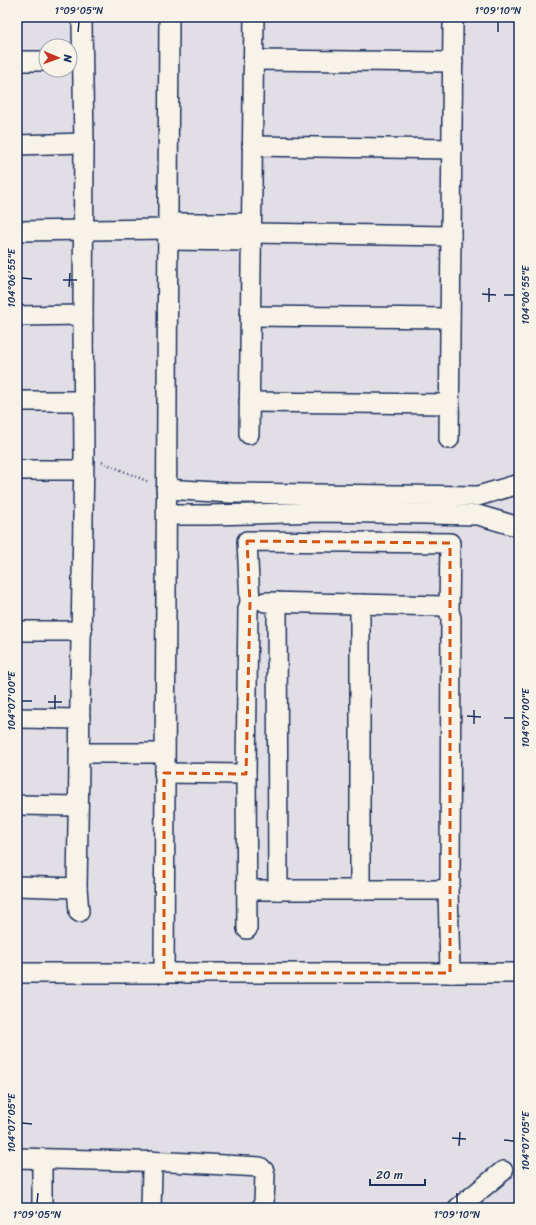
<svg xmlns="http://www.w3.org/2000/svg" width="536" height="1225" viewBox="0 0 536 1225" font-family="Sriracha,sans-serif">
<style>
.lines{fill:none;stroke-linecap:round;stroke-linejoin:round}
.street-casing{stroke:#1b2f5e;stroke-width:22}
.path{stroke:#1b2f5e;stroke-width:2.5;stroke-dasharray:1 3;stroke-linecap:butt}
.street{stroke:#f7f3e8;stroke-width:19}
.marked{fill:none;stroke:#d45514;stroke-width:3;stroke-dasharray:8 5;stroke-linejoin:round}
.ticks{fill:none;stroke:#1b2f5e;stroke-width:1.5}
.neatline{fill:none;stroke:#1b2f5e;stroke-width:1.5}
.ticks-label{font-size:10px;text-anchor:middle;fill:#1b2f5e}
</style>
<rect width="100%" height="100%" fill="#e2dee5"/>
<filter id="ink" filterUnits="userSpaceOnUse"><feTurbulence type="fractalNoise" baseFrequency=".025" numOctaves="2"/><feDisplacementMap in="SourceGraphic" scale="8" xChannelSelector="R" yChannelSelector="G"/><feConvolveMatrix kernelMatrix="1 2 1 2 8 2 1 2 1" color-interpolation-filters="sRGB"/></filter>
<g filter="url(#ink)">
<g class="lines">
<g class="street-casing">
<g id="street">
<polyline points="253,60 453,62"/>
<polyline points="17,61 46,61"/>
<polyline points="17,145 84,143"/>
<polyline points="252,146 452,149"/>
<polyline points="168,223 251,223"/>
<polyline points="17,231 168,229"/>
<polyline points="251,233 451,236"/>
<polyline points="168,240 251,241"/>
<polyline points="17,316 83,315"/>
<polyline points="250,316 450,318"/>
<polyline points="17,401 84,401"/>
<polyline points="249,402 449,404"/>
<polyline points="249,434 254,17"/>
<polyline points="449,439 453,24"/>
<polyline points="17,470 83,470"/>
<polyline points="166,489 231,493 478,496 519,484"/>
<polyline points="167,515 209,515 323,512 478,515 519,527"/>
<polyline points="265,602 445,606 449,611"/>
<polyline points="277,602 278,890"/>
<polyline points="17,631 82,631"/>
<polyline points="17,718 80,719"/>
<polyline points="79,753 164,753"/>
<polyline points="164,773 246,774"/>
<polyline points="17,805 78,806"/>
<polyline points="17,886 77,888"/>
<polyline points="247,890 439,890 448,888"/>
<polyline points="360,890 360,604"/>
<polyline points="79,912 77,888 84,455 83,315 84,143 82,23"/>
<polyline points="247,929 246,774 248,609 250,603 247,541 450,543 449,611 451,618 450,882 448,888 450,973"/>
<polyline points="17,973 519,973"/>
<polyline points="164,973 169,17"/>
<polyline points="17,1158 171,1162 260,1167 264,1171 265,1175 264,1203 261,1208"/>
<polyline points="151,1161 152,1170 151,1208"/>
<polyline points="42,1208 42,1159"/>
<polyline points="458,1208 503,1171"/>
</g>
</g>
<polyline class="path" points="102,462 149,482"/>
<use href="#street" class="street"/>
</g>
</g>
<path class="marked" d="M247,541L450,543V973H164V773L246,774L250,603Z"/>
<path class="ticks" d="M78,32L79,22M498,32V22M22,278L32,279M63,280H77M69,287L70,273M482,294L496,295M504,295H514M489,302V288M22,701H32M48,702H62M55,709V695M467,716L481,717M504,718H514M474,724V710M22,1123L32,1124M452,1138L466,1139M504,1140L514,1141M459,1146L460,1132M37,1203L38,1193M457,1203V1193"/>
<rect width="536" height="1225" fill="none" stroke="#f7f3e8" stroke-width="44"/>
<g transform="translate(58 58) rotate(92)"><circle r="19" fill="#f7f3e8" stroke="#9fa5b1"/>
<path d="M0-3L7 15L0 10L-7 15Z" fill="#c8321e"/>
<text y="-6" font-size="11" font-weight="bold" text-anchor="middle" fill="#1b2f5e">N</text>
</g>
<path d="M370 1179v6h55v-6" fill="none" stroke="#1b2f5e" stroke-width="2"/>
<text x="376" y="1179" font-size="12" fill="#1b2f5e" stroke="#f7f3e8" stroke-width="3" paint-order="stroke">20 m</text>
<rect x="22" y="22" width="492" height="1181" class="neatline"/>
<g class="ticks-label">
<text x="79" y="14">1°09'05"N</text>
<text x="498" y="14">1°09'10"N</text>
<text transform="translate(11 278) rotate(-90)" y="4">104°06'55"E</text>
<text transform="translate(525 295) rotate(-90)" y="4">104°06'55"E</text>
<text transform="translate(11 701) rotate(-90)" y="4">104°07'00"E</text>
<text transform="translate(525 718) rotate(-90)" y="4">104°07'00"E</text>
<text transform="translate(11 1123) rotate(-90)" y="4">104°07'05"E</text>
<text transform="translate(525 1141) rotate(-90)" y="4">104°07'05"E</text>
<text x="37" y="1218">1°09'05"N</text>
<text x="457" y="1218">1°09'10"N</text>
</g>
</svg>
